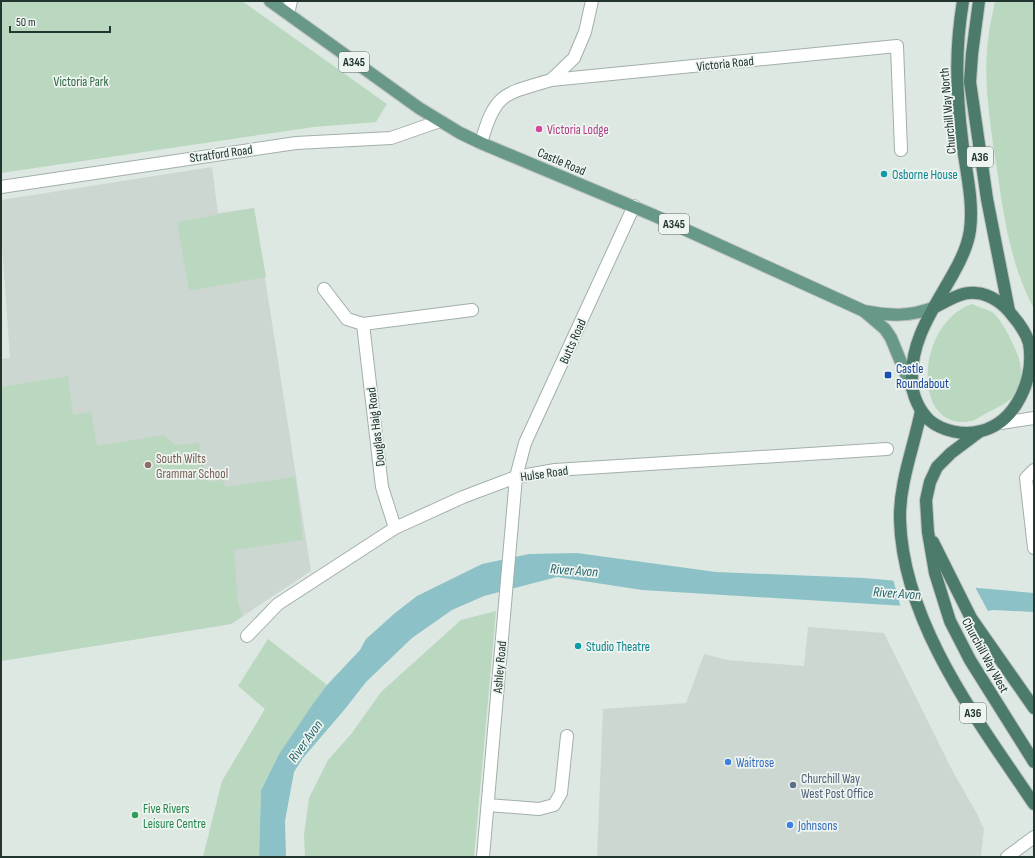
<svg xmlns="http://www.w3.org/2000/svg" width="1035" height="858" viewBox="0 0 1035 858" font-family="'Sofia Sans Condensed',sans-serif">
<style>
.built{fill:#cdd7d2}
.green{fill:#bad7bf}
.water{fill:#8cc2c7}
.pier{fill:#dee8e3}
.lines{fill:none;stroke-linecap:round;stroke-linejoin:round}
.minor-casing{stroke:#a2afa9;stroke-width:14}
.tertiary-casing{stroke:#a2afa9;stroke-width:14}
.primary-casing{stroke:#bdc2c1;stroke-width:14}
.trunk-casing{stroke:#bdc2c1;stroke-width:14}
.minor{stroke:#fff;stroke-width:12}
.tertiary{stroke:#fff;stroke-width:12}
.primary{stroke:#689888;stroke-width:12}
.trunk{stroke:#4c7b6c;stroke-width:12}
.hotel-dot{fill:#d1479c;stroke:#eef5f1;stroke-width:1.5}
.culture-dot{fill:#0f9aa8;stroke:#eef5f1;stroke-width:1.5}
.transit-dot{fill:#1a4fb4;stroke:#eef5f1;stroke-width:1.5}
.education-dot{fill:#8d6e63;stroke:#eef5f1;stroke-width:1.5}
.shop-dot{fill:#3f7fe0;stroke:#eef5f1;stroke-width:1.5}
.service-dot{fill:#5c6f8a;stroke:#eef5f1;stroke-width:1.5}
.leisure-dot{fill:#2e9e5b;stroke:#eef5f1;stroke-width:1.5}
.labels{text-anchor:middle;stroke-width:3.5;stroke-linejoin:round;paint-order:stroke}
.shield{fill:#eef5f1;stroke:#5f6f69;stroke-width:1}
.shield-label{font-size:12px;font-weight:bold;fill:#22352f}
.street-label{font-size:13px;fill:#22352f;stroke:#eef5f1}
.park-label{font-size:13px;fill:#316742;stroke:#eef5f1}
.hotel-label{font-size:13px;fill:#b23c85;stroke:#eef5f1;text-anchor:start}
.culture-label{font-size:13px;fill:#0d838f;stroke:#eef5f1;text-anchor:start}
.transit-label{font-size:13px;fill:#164399;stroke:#eef5f1;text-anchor:start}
.education-label{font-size:13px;fill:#785e54;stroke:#eef5f1;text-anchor:start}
.shop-label{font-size:13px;fill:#366cbe;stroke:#eef5f1;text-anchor:start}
.service-label{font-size:13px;fill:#4e5e75;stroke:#eef5f1;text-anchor:start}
.leisure-label{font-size:13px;fill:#27864d;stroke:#eef5f1;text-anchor:start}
.water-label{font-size:14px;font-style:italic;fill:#246369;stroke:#eef5f1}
</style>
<rect width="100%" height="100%" fill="#dee8e3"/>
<g class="built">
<polygon points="212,167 218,213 254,208 311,571 231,624 1,661 1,359 10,358 1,231 1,200"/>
<polygon points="808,627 884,633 952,770 976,812 984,829 981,857 597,857 603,709 686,703 704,654 727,660 804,666"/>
</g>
<g class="green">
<polygon points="1,1 242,1 387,104 376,122 314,127 1,173"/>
<path d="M995,1H1034V309C1009,261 1004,216 996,163C990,123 983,81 988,40C989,27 993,14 995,1Z"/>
<polygon points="254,208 266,277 189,291 177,222"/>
<path d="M972,304C978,307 986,309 992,312C1003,320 1020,355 1021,368C1022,377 1020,387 1015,394C1007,404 996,408 985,414C981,416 976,420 971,421C911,433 915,323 972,304Z"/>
<polygon points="68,376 73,415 91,412 97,446 164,435 175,445 199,443 207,482 224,480 225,487 295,477 303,540 234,550 238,603 243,616 231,624 1,661 1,387"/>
<polygon points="496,611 474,857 305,857 304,835 309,798 328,760 352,733 381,692 461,620"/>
<polygon points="268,639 327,685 279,754 261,789 259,857 203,857 222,781 265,709 238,686"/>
</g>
<polygon class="water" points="577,553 716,572 864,578 1034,593 1034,612 993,610 987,611 642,590 557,577 484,596 452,610 412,638 366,682 345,709 303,758 294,772 285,821 286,857 259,857 261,790 279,754 313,704 327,685 360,650 366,639 395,613 417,596 482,564 529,554"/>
<polygon class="pier" points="893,579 975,587 989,613 901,608"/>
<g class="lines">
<g class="minor-casing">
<g id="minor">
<polyline points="288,14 291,1"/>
<polyline points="551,80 574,58 585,32 592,1"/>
<path d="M481,143C495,92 504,94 551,80L897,46L901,150"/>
<polyline points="324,289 347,319 363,324"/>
<polyline points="1034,470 1026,478 1034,548"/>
<polyline points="395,528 382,487 363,324 472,310"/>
<polyline points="247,636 278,604 395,528 463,497 516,477 555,470 887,449"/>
<polyline points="488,805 539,809 554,805 561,793 567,736"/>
<polyline points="483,857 516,477 525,443 634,206"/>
<polyline points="1007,857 1034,837"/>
</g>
</g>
<g class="tertiary-casing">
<g id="tertiary">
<polyline points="1,187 296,143 391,138 440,121"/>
<polyline points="1001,423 1034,418"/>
</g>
</g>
<g class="primary-casing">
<g id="primary">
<path d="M270,1L419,108L460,133L481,143L653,215L864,311C890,316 910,317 935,307"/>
<polyline points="865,312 885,329 891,338 912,389"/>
</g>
</g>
<g class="trunk-casing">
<g id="trunk">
<polyline points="979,1 972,54 970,82 987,199 1009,311"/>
<path d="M935,307C947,301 962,291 976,293C990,294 1004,304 1012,315C1019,323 1026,333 1029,343C1035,379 1016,422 981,431C964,436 942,431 929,420C919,410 912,395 912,381C910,340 934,308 953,274C961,260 968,246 970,230C974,200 965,168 962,139C956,91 955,49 963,1"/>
<path d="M921,411C914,447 899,483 900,520C903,624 979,722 1034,804"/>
<polyline points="979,432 951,453 937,467 930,482 926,500 928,532 935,573 950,621 970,660 1034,762"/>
<polyline points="933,542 971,618 1034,708"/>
</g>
</g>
<use href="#minor" class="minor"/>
<use href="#tertiary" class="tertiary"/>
<use href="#primary" class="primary"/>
<use href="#trunk" class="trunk"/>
</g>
<circle class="hotel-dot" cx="539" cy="129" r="4"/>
<g class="culture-dot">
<circle cx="884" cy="174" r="4"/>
<circle cx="578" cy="646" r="4"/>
</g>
<rect class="transit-dot" x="884" y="371" width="8" height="8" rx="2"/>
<circle class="education-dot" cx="148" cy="465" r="4"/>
<g class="shop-dot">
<circle cx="728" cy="762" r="4"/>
<circle cx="790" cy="825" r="4"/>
</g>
<circle class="service-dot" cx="793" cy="785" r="4"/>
<circle class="leisure-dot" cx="135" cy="815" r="4"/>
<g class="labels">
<g class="shield">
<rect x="339" y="52" width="30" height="20" rx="3"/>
<rect x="967" y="147" width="26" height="20" rx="3"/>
<rect x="659" y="214" width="30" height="20" rx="3"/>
<rect x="960" y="703" width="26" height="20" rx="3"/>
</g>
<g class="shield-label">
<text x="354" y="66">A345</text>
<text x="980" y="161">A36</text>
<text x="674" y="228">A345</text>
<text x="973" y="717">A36</text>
</g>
<g class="street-label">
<text transform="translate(725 63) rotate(-6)" y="5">Victoria Road</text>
<text transform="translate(947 111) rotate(-95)" y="5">Churchill Way North</text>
<text transform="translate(221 153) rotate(-8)" y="5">Stratford Road</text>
<text transform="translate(562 161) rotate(23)" y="5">Castle Road</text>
<text transform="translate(572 341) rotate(-66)" y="5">Butts Road</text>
<text transform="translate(375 427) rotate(-97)" y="5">Douglas Haig Road</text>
<text transform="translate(544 473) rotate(-8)" y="5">Hulse Road</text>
<text transform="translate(986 655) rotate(61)" y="5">Churchill Way West</text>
<text transform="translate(499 667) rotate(-85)" y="5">Ashley Road</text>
</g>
<g class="park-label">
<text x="81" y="86">Victoria Park</text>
</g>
<g class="hotel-label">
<text x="547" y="134">Victoria Lodge</text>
</g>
<g class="culture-label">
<text x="892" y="179">Osborne House</text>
<text x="586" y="651">Studio Theatre</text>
</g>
<g class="transit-label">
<text x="896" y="373">Castle<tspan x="896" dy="15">Roundabout</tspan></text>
</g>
<g class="education-label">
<text x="156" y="463">South Wilts<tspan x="156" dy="15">Grammar School</tspan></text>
</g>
<g class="shop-label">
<text x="736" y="767">Waitrose</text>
<text x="798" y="830">Johnsons</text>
</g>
<g class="service-label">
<text x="801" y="783">Churchill Way<tspan x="801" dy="15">West Post Office</tspan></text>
</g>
<g class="leisure-label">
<text x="143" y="813">Five Rivers<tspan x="143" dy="15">Leisure Centre</tspan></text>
</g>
<g class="water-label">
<text transform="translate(574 570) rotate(4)" y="5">River Avon</text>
<text transform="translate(897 593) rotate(4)" y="5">River Avon</text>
<text transform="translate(305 741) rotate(-54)" y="5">River Avon</text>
</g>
</g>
<rect width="1035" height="858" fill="none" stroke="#22352f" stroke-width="4"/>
<path d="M10 26v6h100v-6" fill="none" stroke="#22352f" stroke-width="2"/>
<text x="16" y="26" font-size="12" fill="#22352f" stroke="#eef5f1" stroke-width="3" paint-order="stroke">50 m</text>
</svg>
